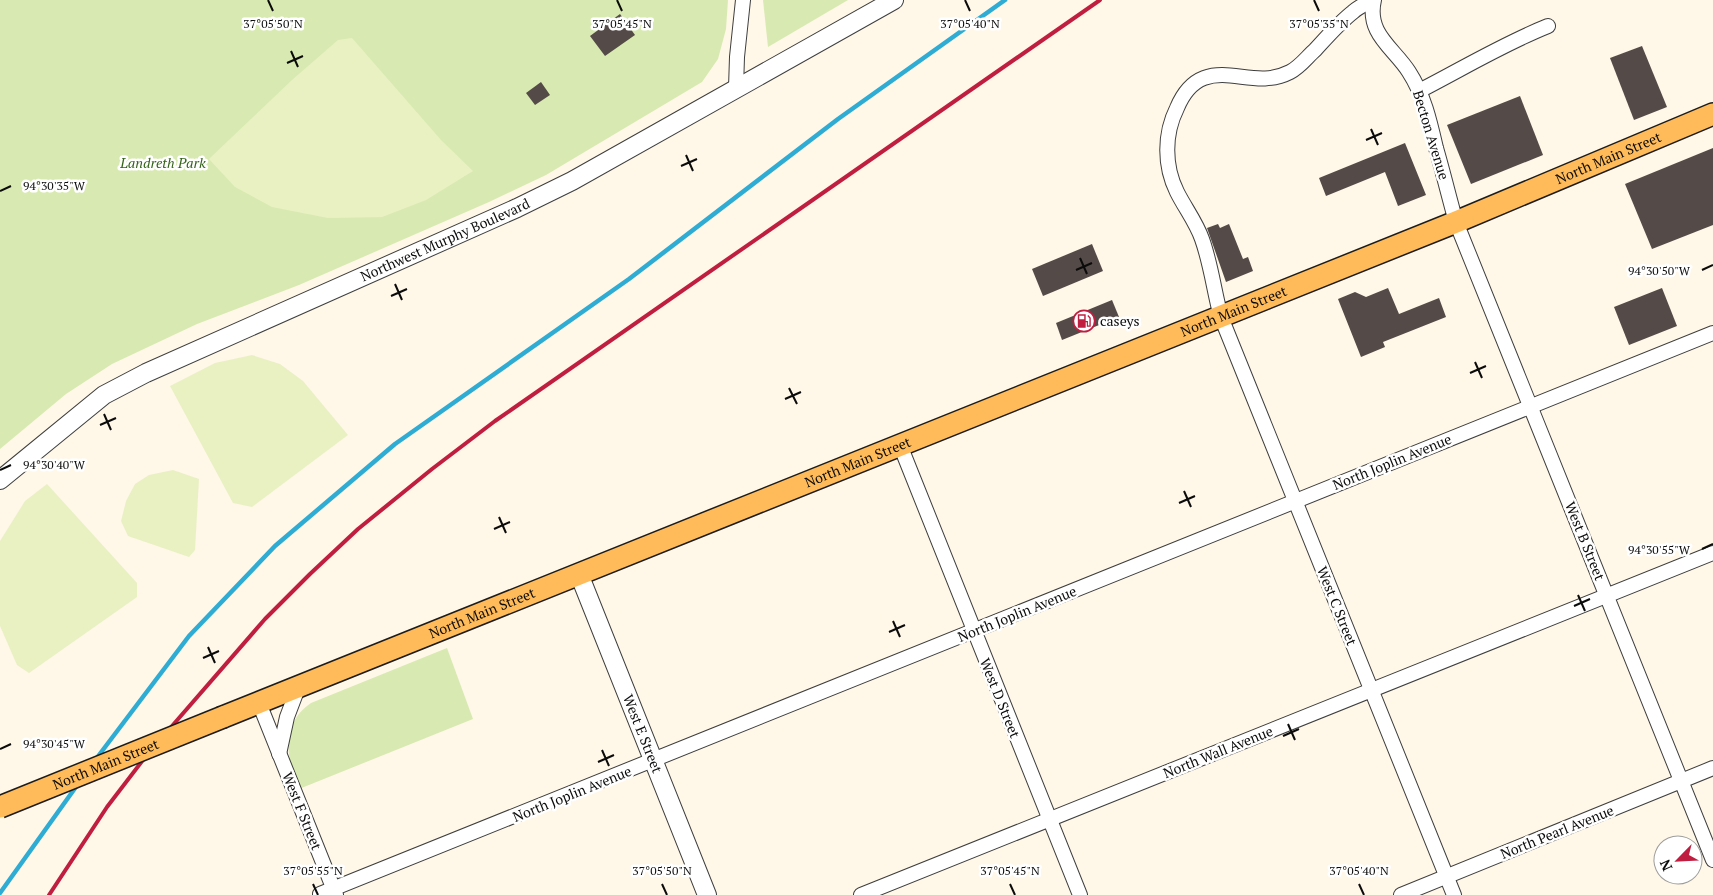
<svg xmlns="http://www.w3.org/2000/svg" width="1713" height="895" viewBox="0 0 1713 895" font-family="'PT Serif',serif">
<style>
.green{fill:#d8eab1}
.pitch{fill:#e9f1c3}
.lines{fill:none;stroke-linecap:round;stroke-linejoin:round}
.stream{stroke:#2facd3;stroke-width:4.5}
.building{fill:#544a47}
.minor-casing{stroke:#3e3e3e;stroke-width:16}
.tertiary-casing{stroke:#3e3e3e;stroke-width:20}
.primary-casing{stroke:#1c1c1c;stroke-width:24}
.minor{stroke:#fff;stroke-width:14}
.tertiary{stroke:#fff;stroke-width:18}
.primary{stroke:#ffbb59;stroke-width:21}
.rail{stroke:#c01e40;stroke-width:4}
.primary-bridge-casing{stroke:#1c1c1c;stroke-width:24;stroke-linecap:butt}
.primary-bridge{stroke:#ffbb59;stroke-width:21}
.ticks{fill:none;stroke:#0b0b0b;stroke-width:2}
.labels{text-anchor:middle;stroke-width:5;stroke-linejoin:round;paint-order:stroke}
.street-label{font-size:14px;fill:#0b0b0b;stroke:#fff}
.park-label{font-size:14px;font-style:italic;fill:#356419;stroke:#fff}
.poi-label{font-size:14px;fill:#0b0b0b;stroke:#fff;text-anchor:start}
.ticks-label{font-size:12px;text-anchor:middle;fill:#0b0b0b;stroke:#fff;stroke-width:5;stroke-linejoin:round;paint-order:stroke}
</style>
<rect width="100%" height="100%" fill="#fff7e8"/>
<g class="green">
<polygon points="0,0 728,0 726,29 718,59 702,82 546,175 489,202 299,285 197,324 112,364 66,394 0,449"/>
<polygon points="763,0 848,0 768,47"/>
<path d="M447,648L473,719L299,789C287,759 279,725 311,703Z"/>
</g>
<g class="pitch">
<polygon points="352,38 441,140 473,171 426,200 382,217 328,218 272,207 235,187 209,159 292,80 338,40"/>
<polygon points="252,355 280,364 303,381 348,435 252,507 233,503 170,386 215,363"/>
<polygon points="173,470 199,479 195,550 189,557 128,536 121,521 126,501 135,484 149,475"/>
<polygon points="47,484 137,583 137,597 29,673 17,665 0,626 0,541 25,501"/>
</g>
<g class="lines">
<g class="stream">
<polyline points="96,759 189,636 275,546 395,444 629,279 838,119 1005,0"/>
<polyline points="0,893 78,784"/>
</g>
</g>
<g class="building">
<polygon points="620,14 635,35 605,56 590,36"/>
<polygon points="1642,46 1667,107 1634,120 1610,58"/>
<polygon points="541,82 550,95 535,105 526,93"/>
<polygon points="1520,96 1543,155 1471,184 1447,125"/>
<polygon points="1405,143 1426,195 1398,206 1385,172 1326,196 1319,178"/>
<polygon points="1713,148 1713,225 1652,249 1625,184"/>
<polygon points="1218,224 1220,228 1229,224 1243,259 1248,257 1253,271 1226,282 1207,228"/>
<polygon points="1092,244 1103,271 1043,296 1032,269"/>
<polygon points="1388,288 1399,314 1439,298 1446,317 1383,342 1385,347 1361,357 1338,299 1355,292 1366,297"/>
<polygon points="1662,288 1677,326 1629,345 1614,307"/>
<polygon points="1112,300 1119,317 1062,340 1056,323"/>
</g>
<g class="lines">
<g class="minor-casing">
<g id="minor">
<path d="M1372,0C1366,4 1358,7 1353,12C1339,23 1327,37 1315,50C1307,57 1300,67 1290,72C1259,88 1231,68 1204,78C1191,83 1182,96 1177,108C1164,134 1164,166 1177,192C1185,208 1196,222 1202,239C1211,264 1214,291 1221,317L1454,895"/>
<path d="M1374,0C1366,34 1394,48 1409,72C1424,95 1430,122 1436,148C1443,172 1449,197 1456,222L1713,860"/>
<polyline points="736,88 737,57 743,0"/>
<path d="M1419,91C1462,69 1503,44 1548,26"/>
<polyline points="900,445 1080,895"/>
<polyline points="259,703 336,895"/>
<polyline points="279,754 287,717 298,688"/>
<polyline points="320,894 1713,333"/>
<polyline points="861,895 1713,553"/>
<polyline points="1401,895 1713,768"/>
</g>
</g>
<g class="tertiary-casing">
<g id="tertiary">
<path id="s1" d="M0,480L104,395L146,373L517,208L572,181L894,0"/>
<path id="s2" d="M579,574L707,895"/>
</g>
</g>
<g class="primary-casing">
<g id="primary">
<path id="s3" d="M223,717L1456,222L1713,114"/>
</g>
</g>
<use href="#minor" class="minor"/>
<use href="#tertiary" class="tertiary"/>
<use href="#primary" class="primary"/>
<polyline class="rail" points="49,895 107,807 146,756 265,619 310,574 358,529 432,469 495,421 1100,0"/>
<g class="primary-bridge-casing">
<g id="primary-bridge">
<path id="s4" d="M0,807L223,717"/>
</g>
</g>
<use href="#primary-bridge" class="primary-bridge"/>
</g>
<path class="ticks" d="M268,0L273,11M617,0L622,11M965,0L970,11M1314,0L1319,11M291,51L298,67M287,63L303,56M1371,129L1378,145M1366,140L1382,133M686,155L693,171M681,166L697,159M0,191L11,186M1080,258L1087,274M1076,270L1092,263M1702,270L1713,265M395,284L402,300M391,296L407,289M1475,362L1482,378M1470,373L1486,366M789,388L797,404M785,399L801,392M104,414L111,430M100,425L116,418M0,470L11,465M1184,491L1191,507M1179,503L1195,496M499,517L506,533M494,529L510,522M1702,549L1713,544M1578,595L1585,611M1574,606L1590,599M893,621L900,637M889,632L905,625M208,647L215,663M203,658L219,651M1288,724L1295,740M1283,736L1299,729M0,749L11,744M602,750L609,766M598,762L614,755M313,884L318,895M662,884L667,895M1010,884L1015,895M1359,884L1364,895"/>
<defs>
<g id="fuel-ring" transform="scale(1.125)"><circle r="9.5" fill="#fff" stroke="#c01e40" stroke-width="1.5"/><path d="M-5.5-6h7V0h2V4h1.3V-2.5L3-4.5l.8-.8L6-3V5H2.5V1h-1V6h-7ZM-4.2-4.7v3.2H.2V-4.7Z" fill="#c01e40"/></g>
</defs>
<g fill-rule="evenodd">
<use href="#fuel-ring" x="1084" y="321"/>
</g>
<g class="labels">
<g class="street-label">
<text transform="translate(1431 135) rotate(73)" y="5">Becton Avenue</text>
<text dy="5" stroke="none"><textPath href="#s3" startOffset="1494">North Main Street</textPath></text>
<text dy="5" stroke="none"><textPath href="#s1" startOffset="509">Northwest Murphy Boulevard</textPath></text>
<text dy="5" stroke="none"><textPath href="#s3" startOffset="1089">North Main Street</textPath></text>
<text dy="5" stroke="none"><textPath href="#s3" startOffset="684">North Main Street</textPath></text>
<text transform="translate(1392 462) rotate(-22)" y="5">North Joplin Avenue</text>
<text transform="translate(1585 541) rotate(68)" y="5">West B Street</text>
<text transform="translate(1337 606) rotate(68)" y="5">West C Street</text>
<text dy="5" stroke="none"><textPath href="#s3" startOffset="279">North Main Street</textPath></text>
<text transform="translate(1017 614) rotate(-22)" y="5">North Joplin Avenue</text>
<text transform="translate(1000 698) rotate(68)" y="5">West D Street</text>
<text dy="5" stroke="none"><textPath href="#s2" startOffset="172">West E Street</textPath></text>
<text transform="translate(1218 752) rotate(-22)" y="5">North Wall Avenue</text>
<text dy="5" stroke="none"><textPath href="#s4" startOffset="114">North Main Street</textPath></text>
<text transform="translate(572 794) rotate(-22)" y="5">North Joplin Avenue</text>
<text transform="translate(302 811) rotate(68)" y="5">West F Street</text>
<text transform="translate(1557 832) rotate(-22)" y="5">North Pearl Avenue</text>
</g>
<g class="park-label">
<text x="163" y="168">Landreth Park</text>
</g>
<g class="poi-label">
<text x="1100" y="326">caseys</text>
</g>
</g>
<g class="ticks-label">
<text x="273" y="28">37°05'50"N</text>
<text x="622" y="28">37°05'45"N</text>
<text x="970" y="28">37°05'40"N</text>
<text x="1319" y="28">37°05'35"N</text>
<text x="54" y="190">94°30'35"W</text>
<text x="1659" y="275">94°30'50"W</text>
<text x="54" y="469">94°30'40"W</text>
<text x="1659" y="554">94°30'55"W</text>
<text x="54" y="748">94°30'45"W</text>
<text x="313" y="875">37°05'55"N</text>
<text x="662" y="875">37°05'50"N</text>
<text x="1010" y="875">37°05'45"N</text>
<text x="1359" y="875">37°05'40"N</text>
</g>
<g transform="translate(1678 860) rotate(246)"><circle r="24" fill="#ffffff" stroke="#9d9d9d"/>
<path d="M0-4L9 19L0 12L-9 19Z" fill="#c01e40"/>
<text y="-8" font-size="14" font-weight="bold" text-anchor="middle" fill="#0b0b0b">N</text>
</g>
</svg>
